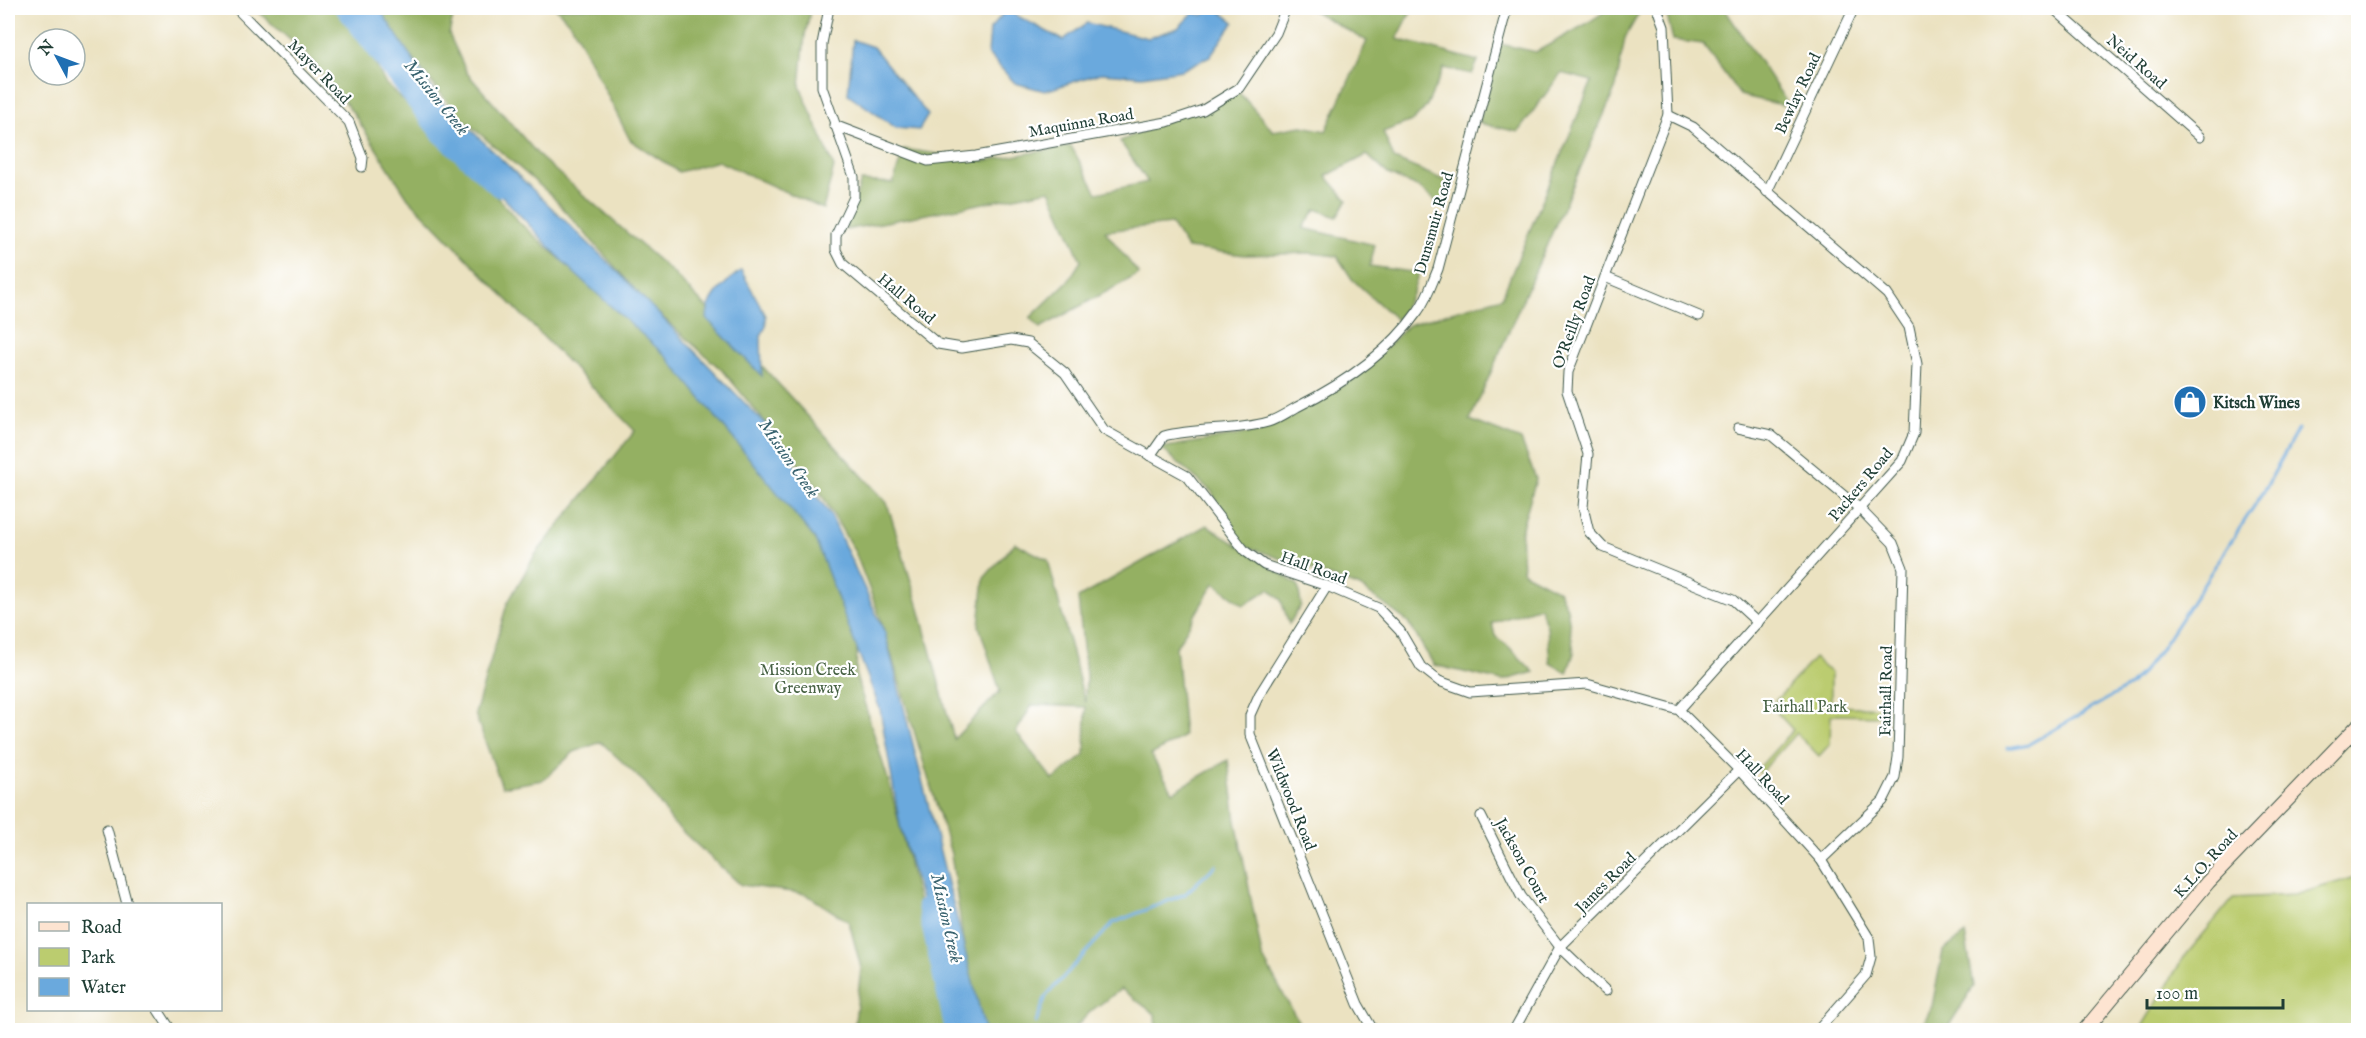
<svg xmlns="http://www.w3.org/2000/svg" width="2366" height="1038" viewBox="0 0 2366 1038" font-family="'IM FELL English',serif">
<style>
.green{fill:#bbcc6f;stroke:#6d8452;stroke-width:1.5}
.forest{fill:#94b062;stroke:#5a764b;stroke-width:1.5;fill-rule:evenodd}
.water{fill:#6aa9dd;stroke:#447388;stroke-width:1.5}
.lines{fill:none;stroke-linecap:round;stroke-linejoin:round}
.stream{stroke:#6aa9dd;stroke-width:3}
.river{stroke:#6aa9dd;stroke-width:16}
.street-casing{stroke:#3e5649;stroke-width:11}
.secondary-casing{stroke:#3e5649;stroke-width:16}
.street{stroke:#fff;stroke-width:9}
.secondary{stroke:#fde4d1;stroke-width:14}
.labels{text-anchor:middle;stroke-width:4.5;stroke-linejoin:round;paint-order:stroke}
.street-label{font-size:16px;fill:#1f3d34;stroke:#fff}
.poi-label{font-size:16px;font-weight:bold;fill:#1f3d34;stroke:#fff;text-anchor:start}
.park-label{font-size:16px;fill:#466143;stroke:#fff}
.water-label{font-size:18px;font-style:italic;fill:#39636f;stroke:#fff}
</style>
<rect width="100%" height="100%" fill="#fff"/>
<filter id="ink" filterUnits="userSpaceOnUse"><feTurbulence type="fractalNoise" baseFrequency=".0167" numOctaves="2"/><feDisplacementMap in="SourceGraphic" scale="12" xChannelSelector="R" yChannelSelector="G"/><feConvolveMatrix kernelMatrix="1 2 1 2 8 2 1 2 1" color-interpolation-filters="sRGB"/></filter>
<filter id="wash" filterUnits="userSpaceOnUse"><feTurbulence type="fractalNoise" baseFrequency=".008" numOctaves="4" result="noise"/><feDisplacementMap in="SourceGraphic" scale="24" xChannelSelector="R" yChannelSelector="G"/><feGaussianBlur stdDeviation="1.35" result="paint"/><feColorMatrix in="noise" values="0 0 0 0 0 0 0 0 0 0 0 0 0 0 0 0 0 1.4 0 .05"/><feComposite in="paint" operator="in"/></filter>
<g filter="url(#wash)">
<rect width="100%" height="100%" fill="#ebe2c1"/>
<g class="green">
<polygon points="1814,658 1831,673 1831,706 1887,708 1883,716 1831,715 1830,744 1819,756 1796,733 1760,773 1757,770 1793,730 1771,706"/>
<polygon points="2358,876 2358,1030 2140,1030 2182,960 2233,898 2295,895"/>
</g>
<g class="forest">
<polygon points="254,8 348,8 385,83 458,152 520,223 734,414 783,479 858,621 856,676 890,786 950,1030 854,1030 861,968 849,922 806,894 741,885 673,823 646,784 601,742 574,752 543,780 502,787 475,714 507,604 535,555 635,431 408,198 354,114 305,53"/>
<path d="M378,8H455L449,34L467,73L541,158L672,272L743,345L887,503L917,601L954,739L1000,691L979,626L984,578L1015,543L1048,560L1085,703L1086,676L1078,598L1207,525L1298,585L1301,605L1289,624L1281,600L1269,589L1244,605L1214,583L1176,647L1184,736L1151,755L1173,792L1228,760L1236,821L1262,956L1303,1030H1156L1155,1014L1121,989L1091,1011L1073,1030H979L973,1009L951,854L879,614L855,552L816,485L725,373L648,304L552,196L456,113L391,31ZM1032,705L1086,707L1085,755L1053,780L1016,732Z"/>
<polygon points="556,8 811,8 805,35 800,86 834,167 823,209 718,161 679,172 630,140 573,27"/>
<polygon points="1308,8 1413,8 1397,39 1478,61 1472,74 1444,68 1426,107 1414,120 1383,132 1394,159 1453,184 1445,208 1419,188 1388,174 1367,155 1326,176 1347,200 1337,217 1316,209 1303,228 1375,245 1370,266 1419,273 1412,294 1397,320 1352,279 1337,256 1310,253 1245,255 1187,248 1171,224 1105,231 1139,274 1040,328 1030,318 1069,280 1081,261 1050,190 845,230 861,181 893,183 904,149 983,161 1071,146 1097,193 1148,182 1120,141 1237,90 1273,131 1302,126 1326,131 1367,41"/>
<polygon points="1610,8 1642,8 1625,38 1616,87 1470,420 1521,440 1536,479 1521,531 1523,572 1559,591 1567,608 1574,653 1567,673 1550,663 1547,627 1540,607 1492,623 1495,636 1508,646 1534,672 1502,681 1434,665 1408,622 1360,587 1237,543 1212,492 1161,448 1261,431 1357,377 1408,325 1502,297 1592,81 1561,73 1518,132 1479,123 1500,44 1536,52 1586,24"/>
<polygon points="1665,8 1724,8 1790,107 1740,95 1703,44 1673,40"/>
<polygon points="1965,934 1974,986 1948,1027 1948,1030 1920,1030 1932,1006 1943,951"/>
</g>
<g class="water">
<polygon points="348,8 379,8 438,98 616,270 766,425 830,514 885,633 985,1030 956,1030 946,986 900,826 880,709 815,539 667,357 572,271 460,151 367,35"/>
<polygon points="1212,8 1216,8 1234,22 1210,56 1182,70 1142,76 1101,73 1045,91 1015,83 988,54 990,29 1006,10 1063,40 1087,23 1148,38 1178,28 1193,13 1203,15"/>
<polygon points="853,40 873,47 928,115 919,130 896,128 848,94"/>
<path d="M741,270L766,316V326L761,336L762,376L707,319C707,296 725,284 741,270Z"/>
</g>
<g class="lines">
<g class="stream">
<polyline points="2008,748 2029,744 2130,686 2161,649 2264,491 2298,429"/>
<polyline points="1036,1023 1046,996 1113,923 1185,894 1216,865"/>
</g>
<g class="river">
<polyline points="343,8 439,134 498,189"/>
<polyline points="925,906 953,1030"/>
</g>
</g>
</g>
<g filter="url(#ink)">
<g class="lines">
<g class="street-casing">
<g id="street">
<polyline points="236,8 349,122 363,158 362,167"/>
<polyline points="829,8 822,44 822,87 854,177 854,197 836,235 836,250 843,264 938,344 962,348 1011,340 1028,343 1065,373 1104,430 1187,476 1245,551 1264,565 1327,586 1378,608 1400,631 1421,667 1439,681 1470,692 1587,684 1679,710 1739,770 1821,860 1869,938 1871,957 1866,975 1818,1030"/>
<polyline points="1657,8 1664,27 1668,115 1568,372 1567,391 1588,454 1583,507 1589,532 1603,547 1733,600 1758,623"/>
<polyline points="2053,8 2200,137"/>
<polyline points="1668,115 1693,127 1887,294 1909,327 1917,364 1914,433 1902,461 1679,710"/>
<polyline points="834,125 928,161 976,156 1167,122 1203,110 1239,88 1276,33 1286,8"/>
<polyline points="1767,192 1854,8"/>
<polyline points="1605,277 1699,316"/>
<polyline points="1738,428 1771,435 1860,509 1893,543 1903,568 1898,757 1895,777 1883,801 1821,860"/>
<path d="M1150,456L1164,436C1198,427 1234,432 1268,422C1278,419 1288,412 1297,407C1343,384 1388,354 1418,311C1427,299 1432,283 1438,269L1507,8"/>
<polyline points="1327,586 1259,695 1250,715 1250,734 1358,1004 1373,1030"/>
<polyline points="1481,816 1521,896 1560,947 1606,991"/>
<polyline points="107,829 127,904"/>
<polyline points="158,1010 171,1030"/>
<polyline points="1514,1030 1560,947 1739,770"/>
</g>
</g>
<g class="secondary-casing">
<polyline id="secondary" points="2085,1030 2208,882 2358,726"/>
</g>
<use href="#street" class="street"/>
<use href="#secondary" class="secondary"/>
</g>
</g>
<defs>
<g id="shop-disc" transform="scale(1.725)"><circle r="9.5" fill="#1f6fb2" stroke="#fff"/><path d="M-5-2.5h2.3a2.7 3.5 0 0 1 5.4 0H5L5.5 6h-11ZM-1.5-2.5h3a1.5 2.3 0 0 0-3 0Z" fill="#fff"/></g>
</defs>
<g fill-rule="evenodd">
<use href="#shop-disc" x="2190" y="402"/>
</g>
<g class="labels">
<g class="street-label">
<text transform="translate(2137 61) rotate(41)" y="6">Neid Road</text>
<text transform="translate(320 71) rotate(46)" y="6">Mayer Road</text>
<text transform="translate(1797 93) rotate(-65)" y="6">Bewlay Road</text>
<text transform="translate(1081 122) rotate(-10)" y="6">Maquinna Road</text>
<text transform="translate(1433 223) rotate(-74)" y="6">Dunsmuir Road</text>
<text transform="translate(907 298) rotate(40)" y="6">Hall Road</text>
<text transform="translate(1573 322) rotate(-70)" y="6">O'Reilly Road</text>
<text transform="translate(1860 484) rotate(-50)" y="6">Packers Road</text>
<text transform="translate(1314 567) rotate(20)" y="6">Hall Road</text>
<text transform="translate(1885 691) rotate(-89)" y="6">Fairhall Road</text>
<text transform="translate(1763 776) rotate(47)" y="6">Hall Road</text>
<text transform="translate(1292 799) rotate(68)" y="6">Wildwood Road</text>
<text transform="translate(1523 860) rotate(61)" y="6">Jackson Court</text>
<text transform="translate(2205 863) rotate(-48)" y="6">K.L.O. Road</text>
<text transform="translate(1605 882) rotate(-45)" y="6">James Road</text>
</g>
<g class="poi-label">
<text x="2213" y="408">Kitsch Wines</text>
</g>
<g class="park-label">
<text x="808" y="675">Mission Creek<tspan x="808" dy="18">Greenway</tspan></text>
<text x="1805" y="712">Fairhall Park</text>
</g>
<g class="water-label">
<text transform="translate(437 97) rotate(51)" y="6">Mission Creek</text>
<text transform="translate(789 458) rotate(55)" y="6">Mission Creek</text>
<text transform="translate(947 918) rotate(77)" y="6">Mission Creek</text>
</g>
</g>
<rect width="2366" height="1038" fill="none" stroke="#fff" stroke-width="30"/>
<rect x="27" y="903" width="195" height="108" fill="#ffffff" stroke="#a5b1ae" stroke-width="1.5"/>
<rect x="39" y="922" width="30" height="9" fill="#fde4d1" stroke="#a5b1ae" stroke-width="1.5"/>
<text x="81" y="933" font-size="18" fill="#1f3d34">Road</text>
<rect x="39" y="948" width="30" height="18" fill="#bbcc6f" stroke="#a5b1ae" stroke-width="1.5"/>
<text x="81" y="963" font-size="18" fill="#1f3d34">Park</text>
<rect x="39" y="978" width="30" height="18" fill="#6aa9dd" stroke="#a5b1ae" stroke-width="1.5"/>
<text x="81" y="993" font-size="18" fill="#1f3d34">Water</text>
<g transform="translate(57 57) rotate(311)"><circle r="28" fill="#ffffff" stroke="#a5b1ae" stroke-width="1.5"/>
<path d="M0-4.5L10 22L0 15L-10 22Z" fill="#1f6fb2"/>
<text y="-9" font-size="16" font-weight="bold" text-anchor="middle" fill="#1f3d34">N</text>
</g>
<path d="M2147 999v9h136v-9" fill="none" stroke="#1f3d34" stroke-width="3"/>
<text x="2156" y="999" font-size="18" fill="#1f3d34" stroke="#ffffff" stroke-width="4.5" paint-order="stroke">100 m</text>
</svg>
